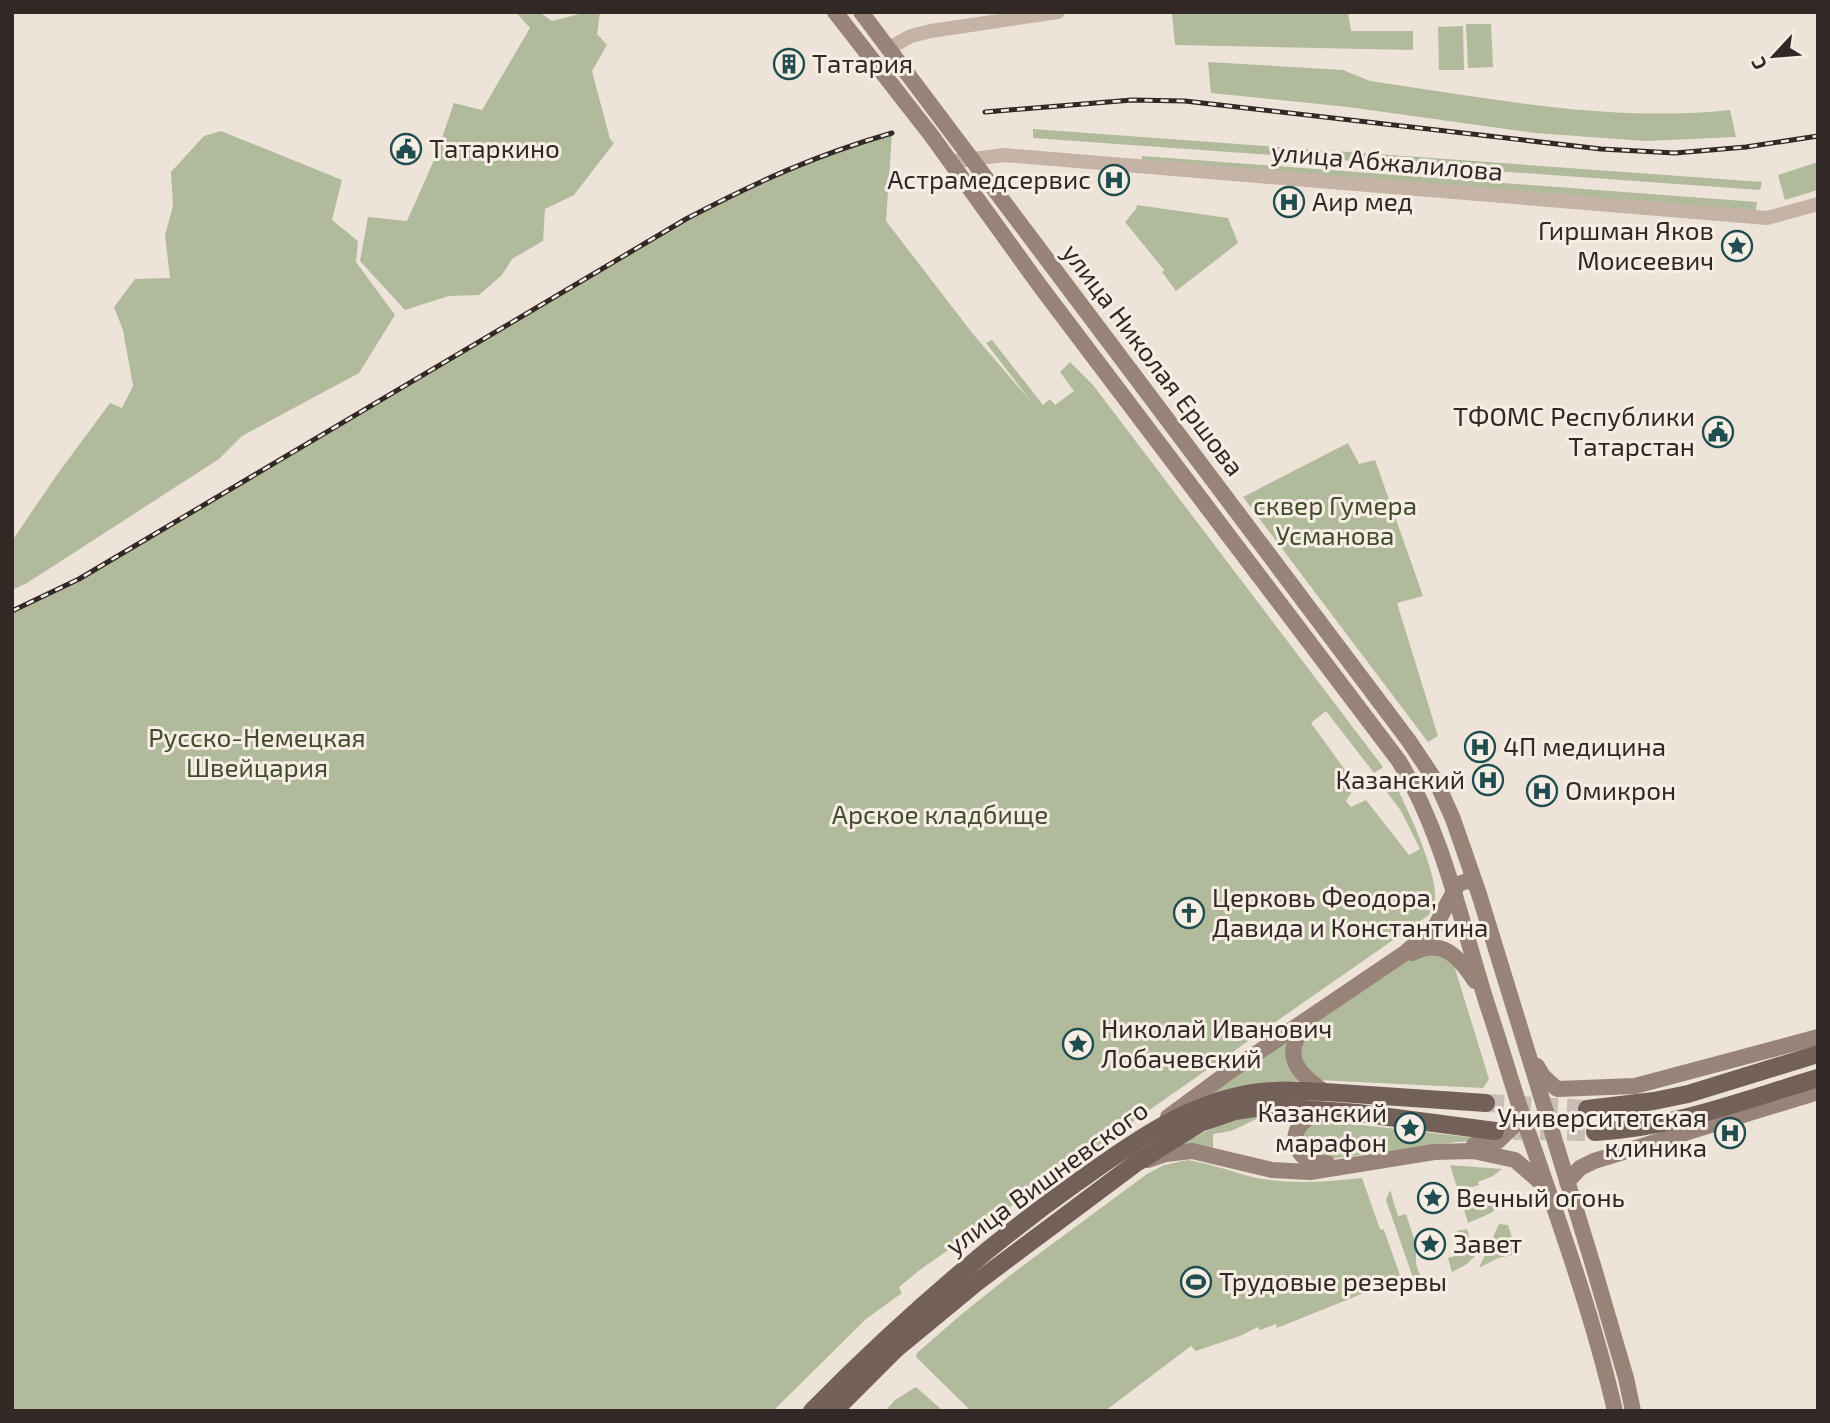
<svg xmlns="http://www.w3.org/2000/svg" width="1830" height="1423" viewBox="0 0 1830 1423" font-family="'Exo 2',sans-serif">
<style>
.green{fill:#b1bb9b}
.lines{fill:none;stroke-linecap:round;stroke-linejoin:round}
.primary-tunnel{stroke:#c8beb5;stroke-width:18;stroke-dasharray:18 9;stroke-linecap:butt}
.tertiary{stroke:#c5b3a6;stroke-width:14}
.secondary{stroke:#988378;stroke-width:16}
.primary{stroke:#726059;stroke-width:18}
.rail-casing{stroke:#322926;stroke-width:5}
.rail{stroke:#f6eee4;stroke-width:2.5;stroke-dasharray:8;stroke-linecap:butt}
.labels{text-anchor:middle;stroke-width:6;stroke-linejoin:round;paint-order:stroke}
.poi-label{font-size:26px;fill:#322926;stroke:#f6eee4;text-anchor:start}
.street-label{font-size:26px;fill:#322926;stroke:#f6eee4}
.park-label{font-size:26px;fill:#424d2d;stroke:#f6eee4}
</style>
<rect width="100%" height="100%" fill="#eee3d9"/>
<g class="green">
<polygon points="516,12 539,12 552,21 587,12 600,12 597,34 607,45 592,71 610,139 614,143 574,195 545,209 543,241 512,259 502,275 479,295 449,296 405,310 360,261 368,217 407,221 435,158 454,103 482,110 530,28"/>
<polygon points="1172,12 1348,12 1351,31 1413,31 1413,50 1175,45"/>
<polygon points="1466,24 1491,24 1493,67 1468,68"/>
<polygon points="1463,26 1464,70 1439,70 1438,27"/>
<path d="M1208,62L1343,70L1370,81C1488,98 1610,123 1730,110L1736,137L1646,141L1535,133L1348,107L1211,93Z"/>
<polygon points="1033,129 1762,182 1760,190 1033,138"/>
<polygon points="221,131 342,180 332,220 358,241 356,262 395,315 359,373 242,436 219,459 27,583 12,590 12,541 56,476 110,403 122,408 133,386 123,330 114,307 135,279 170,278 165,235 173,206 171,172 204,136"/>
<path d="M892,133L886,221L973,334L1033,404L986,343L992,340L1043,405L1050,399L1055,405L1074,391L1060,372L1070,362L1093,385L1383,767L1374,773L1326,711L1311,723L1356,785L1346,801L1351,807L1366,800L1409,855L1420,849L1401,811L1380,783L1393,780C1406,805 1438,873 1435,900C1434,905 1431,910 1429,915L921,1269L899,1287L902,1293L866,1319L773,1411H12V611L79,579L686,219C756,182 816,155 892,133Z"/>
<polygon points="1142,156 1757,202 1756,211 1142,163"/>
<polygon points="1818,162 1818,190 1785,200 1778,175"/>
<polygon points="1137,205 1228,218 1238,243 1176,291 1162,272 1164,270 1125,222 1136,209"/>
<polygon points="1348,443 1359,464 1375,460 1423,596 1397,603 1438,736 1428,742 1243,497"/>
<polygon points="1433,950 1453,962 1489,1079 1483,1088 1317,1080 1297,1060 1306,1029 1406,960"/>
<polygon points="1296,1032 1301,1081 1268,1083 1204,1100"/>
<polygon points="1264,1113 1265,1115 1231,1131 1213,1134 1213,1150 1172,1148 1223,1123"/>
<polygon points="1315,1120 1496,1140 1457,1142 1322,1160 1307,1155 1300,1137"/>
<path d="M1188,1160C1211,1164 1230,1171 1252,1177C1289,1185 1325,1182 1362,1178L1380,1229L1384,1230L1401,1278L1277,1328L1276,1324L1260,1330L1258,1327L1240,1336L1196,1351L1191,1346L1105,1411H971L916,1357L917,1353L963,1313L1017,1270L1147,1174L1164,1165Z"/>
<polygon points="1450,1165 1502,1169 1493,1176 1478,1182 1479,1185 1458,1191"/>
<polygon points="1390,1190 1398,1216 1406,1214 1416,1245 1416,1264 1423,1284 1412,1275 1386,1200"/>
<polygon points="1473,1195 1498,1207 1491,1213 1468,1223 1461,1199"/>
<polygon points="1499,1224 1508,1225 1517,1254 1498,1258 1479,1268"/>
<polygon points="1467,1229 1475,1256 1467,1264 1452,1272 1448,1258 1464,1253 1457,1231"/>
<polygon points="916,1387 943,1411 885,1411 895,1400"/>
</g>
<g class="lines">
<g class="primary-tunnel">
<polyline points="1486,1103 1587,1109"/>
<polyline points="1513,1131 1595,1132"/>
</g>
<g class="tertiary">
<polyline points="889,48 911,36 931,31 1058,12"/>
<polyline points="950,162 1004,155 1767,218 1818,204"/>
</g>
<g class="secondary">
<path d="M835,12L931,135L1040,286L1399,761C1445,837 1462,927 1489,1010C1501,1046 1511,1081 1523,1117C1556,1214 1592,1311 1615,1411"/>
<polyline points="861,12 1409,741 1437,783 1453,819 1479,894 1593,1265 1626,1378 1633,1411"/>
<path d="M1412,953C1442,937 1459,957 1475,981"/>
<path d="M1307,1025C1279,1054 1298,1074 1325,1092"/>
<polyline points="1537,1066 1543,1076 1557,1089 1635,1086 1818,1037"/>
<polyline points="1168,1117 1229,1072 1405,953 1436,925 1458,884 1467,881 1475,883"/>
<polyline points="1474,1145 1497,1142 1523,1117"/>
<polyline points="1148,1160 1166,1154 1192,1151 1272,1170 1310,1172 1434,1152 1473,1151 1515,1160 1547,1188"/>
<path d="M1327,1163C1299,1167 1283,1135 1307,1119C1313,1115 1322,1115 1329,1115"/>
<polyline points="1567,1182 1580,1168 1594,1161 1818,1092"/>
</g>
<g class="primary">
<polyline points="1587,1109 1654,1101 1688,1094 1818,1054"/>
<path d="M1595,1132C1672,1128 1744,1100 1818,1078"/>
<path d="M812,1411C894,1328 980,1251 1076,1183C1131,1144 1185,1104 1253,1093C1286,1088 1321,1092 1354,1094C1398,1097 1442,1100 1486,1103"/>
<polyline points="834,1411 897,1348 977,1282 1136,1163 1200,1123 1235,1111 1255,1108 1289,1108 1358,1113 1495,1131"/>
</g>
<g class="rail-casing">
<g id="rail">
<polyline points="985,112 1132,100 1185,101 1601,149 1675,153 1746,147 1818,136"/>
<path d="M12,611L79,579L686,219C756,182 816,155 892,133"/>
</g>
</g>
<use href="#rail" class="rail"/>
</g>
<defs>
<g id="building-ring" transform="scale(1.575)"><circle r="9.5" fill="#f6eee4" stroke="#204d4f" stroke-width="1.5"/><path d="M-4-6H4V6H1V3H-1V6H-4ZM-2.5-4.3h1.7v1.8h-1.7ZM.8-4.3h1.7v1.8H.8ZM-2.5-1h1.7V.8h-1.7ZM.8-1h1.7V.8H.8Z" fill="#204d4f"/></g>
<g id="civic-ring" transform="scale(1.575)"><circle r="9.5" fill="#f6eee4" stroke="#204d4f" stroke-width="1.5"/><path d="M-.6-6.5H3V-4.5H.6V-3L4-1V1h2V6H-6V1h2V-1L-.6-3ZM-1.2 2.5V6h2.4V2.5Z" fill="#204d4f"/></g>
<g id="hospital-ring" transform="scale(1.575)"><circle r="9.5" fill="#f6eee4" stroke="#204d4f" stroke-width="1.5"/><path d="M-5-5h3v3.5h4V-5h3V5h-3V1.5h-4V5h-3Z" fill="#204d4f"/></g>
<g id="sight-ring" transform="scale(1.575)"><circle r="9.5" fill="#f6eee4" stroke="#204d4f" stroke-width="1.5"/><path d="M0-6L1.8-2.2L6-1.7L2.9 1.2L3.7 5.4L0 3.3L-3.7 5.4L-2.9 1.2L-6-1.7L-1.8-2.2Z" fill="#204d4f"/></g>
<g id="church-ring" transform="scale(1.575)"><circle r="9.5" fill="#f6eee4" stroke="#204d4f" stroke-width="1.5"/><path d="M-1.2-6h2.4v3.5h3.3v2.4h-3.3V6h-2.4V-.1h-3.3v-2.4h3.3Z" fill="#204d4f"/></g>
<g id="stadium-ring" transform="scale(1.575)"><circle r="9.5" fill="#f6eee4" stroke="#204d4f" stroke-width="1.5"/><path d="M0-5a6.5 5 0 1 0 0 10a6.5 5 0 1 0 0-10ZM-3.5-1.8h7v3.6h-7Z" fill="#204d4f"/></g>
</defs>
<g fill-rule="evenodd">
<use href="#building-ring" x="789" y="64"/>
<use href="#civic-ring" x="406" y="149"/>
<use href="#hospital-ring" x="1114" y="180"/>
<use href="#hospital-ring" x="1289" y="202"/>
<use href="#sight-ring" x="1737" y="246"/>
<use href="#civic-ring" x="1718" y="432"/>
<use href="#hospital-ring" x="1480" y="747"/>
<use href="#hospital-ring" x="1488" y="780"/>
<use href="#hospital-ring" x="1542" y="791"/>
<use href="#church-ring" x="1189" y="913"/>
<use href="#sight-ring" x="1078" y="1044"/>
<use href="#sight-ring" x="1410" y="1128"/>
<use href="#hospital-ring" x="1730" y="1133"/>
<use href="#sight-ring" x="1433" y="1198"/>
<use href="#sight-ring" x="1430" y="1244"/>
<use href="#stadium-ring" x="1196" y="1282"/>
</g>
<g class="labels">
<g class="poi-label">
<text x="812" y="73">Татария</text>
<text x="429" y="158">Татаркино</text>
<text x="1091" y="189" text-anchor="end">Астрамедсервис</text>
<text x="1312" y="211">Аир мед</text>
<text x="1714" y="240" text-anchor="end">Гиршман Яков<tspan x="1714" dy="30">Моисеевич</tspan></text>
<text x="1695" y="426" text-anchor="end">ТФОМС Республики<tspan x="1695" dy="30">Татарстан</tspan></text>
<text x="1503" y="756">4П медицина</text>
<text x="1465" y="789" text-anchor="end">Казанский</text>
<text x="1565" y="800">Омикрон</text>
<text x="1212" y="907">Церковь Феодора,<tspan x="1212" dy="30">Давида и Константина</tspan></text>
<text x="1101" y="1038">Николай Иванович<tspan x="1101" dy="30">Лобачевский</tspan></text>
<text x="1387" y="1122" text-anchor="end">Казанский<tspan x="1387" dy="30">марафон</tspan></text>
<text x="1707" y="1127" text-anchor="end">Университетская<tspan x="1707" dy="30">клиника</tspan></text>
<text x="1456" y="1207">Вечный огонь</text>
<text x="1453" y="1253">Завет</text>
<text x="1219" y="1291">Трудовые резервы</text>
</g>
<g class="street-label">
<text transform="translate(1387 162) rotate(5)" y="9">улица Абжалилова</text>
<text transform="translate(1153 360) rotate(53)" y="9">улица Николая Ершова</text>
<text transform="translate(1047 1178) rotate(-36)" y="9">улица Вишневского</text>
</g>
<g class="park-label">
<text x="1335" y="515">сквер Гумера<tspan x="1335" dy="30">Усманова</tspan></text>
<text x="257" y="747">Русско-Немецкая<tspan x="257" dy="30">Швейцария</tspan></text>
<text x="940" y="824">Арское кладбище</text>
</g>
</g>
<rect width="1830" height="1423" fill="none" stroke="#322926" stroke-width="28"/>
<g transform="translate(1774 56) rotate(244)" stroke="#f6eee4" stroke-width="5" paint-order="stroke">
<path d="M0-5L12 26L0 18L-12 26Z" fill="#322926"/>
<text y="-10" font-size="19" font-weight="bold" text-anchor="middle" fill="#322926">С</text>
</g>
</svg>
